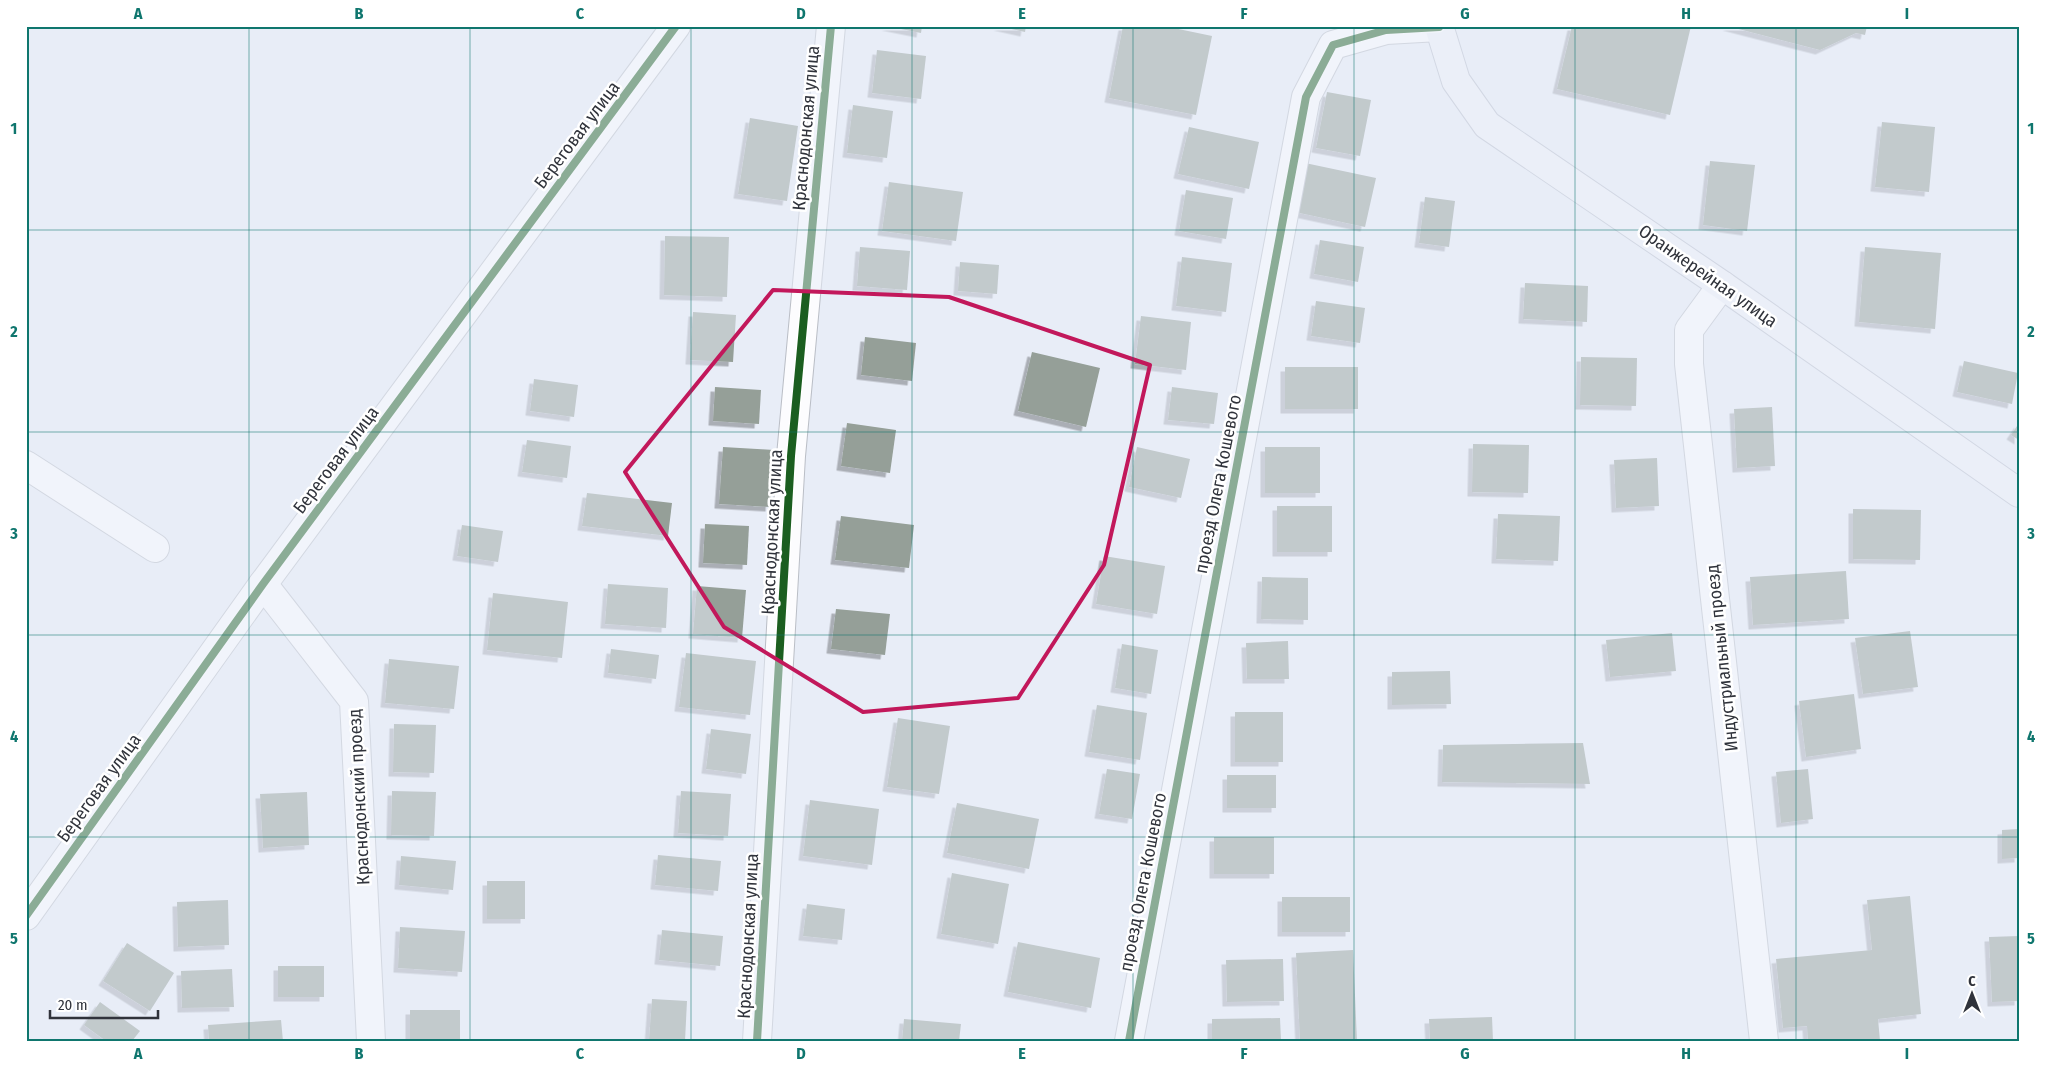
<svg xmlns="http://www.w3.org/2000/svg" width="2045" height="1067" viewBox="0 0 2045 1067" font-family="'Fira Sans Condensed',sans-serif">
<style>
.building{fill:#959f98;filter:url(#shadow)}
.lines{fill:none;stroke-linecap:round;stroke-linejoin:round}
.minor-casing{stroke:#babec6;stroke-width:30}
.major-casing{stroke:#b9becb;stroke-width:30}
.minor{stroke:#fcfcfe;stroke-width:28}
.major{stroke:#f0f2f8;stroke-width:28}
.cycleway-casing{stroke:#fff;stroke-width:11}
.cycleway{stroke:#1b5e20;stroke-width:8}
.marked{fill:none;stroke:#c2185b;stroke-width:4;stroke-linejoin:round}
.grid{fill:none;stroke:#0f766e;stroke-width:1;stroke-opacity:0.55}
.labels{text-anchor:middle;stroke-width:5;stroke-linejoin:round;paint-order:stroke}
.street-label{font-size:18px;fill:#30333b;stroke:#fff}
.neatline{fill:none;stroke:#0f766e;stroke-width:2}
.grid-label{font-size:16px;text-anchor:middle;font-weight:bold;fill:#0f766e}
</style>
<defs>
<filter id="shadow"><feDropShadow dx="-4.5" dy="4.5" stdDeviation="0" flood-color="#0004"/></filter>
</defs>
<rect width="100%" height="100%" fill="#e8edf7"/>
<g class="building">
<polygon points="886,26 922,26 921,33"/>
<polygon points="998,26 1026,26 1025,32"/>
<polygon points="1123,26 1164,26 1212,36 1196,115 1109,98"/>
<polygon points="1572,26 1691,26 1670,115 1557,89"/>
<polygon points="1727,26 1867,26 1865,35 1856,33 1820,50"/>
<polygon points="877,50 926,56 921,99 872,93"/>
<polygon points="1327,92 1371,100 1360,156 1316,148"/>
<polygon points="853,105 893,111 887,158 847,153"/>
<polygon points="750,118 798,126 787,201 738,194"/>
<polygon points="1882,122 1935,127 1929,192 1875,187"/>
<polygon points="1189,127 1259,142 1249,189 1178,174"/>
<polygon points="1710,161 1755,165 1747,231 1703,225"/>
<polygon points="1305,163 1376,178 1365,227 1295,212"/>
<polygon points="889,182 963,192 956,241 882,231"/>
<polygon points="1186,190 1233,198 1226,239 1179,231"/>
<polygon points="1425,197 1455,201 1449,247 1419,243"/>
<polygon points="665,236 729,237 727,297 664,295"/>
<polygon points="1320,240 1364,247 1358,282 1314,274"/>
<polygon points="860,247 910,251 907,290 857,286"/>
<polygon points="1865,247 1941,253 1935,329 1859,322"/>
<polygon points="1182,257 1232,263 1226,312 1176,306"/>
<polygon points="960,262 999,265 997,294 958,291"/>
<polygon points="1525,283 1588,286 1587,322 1523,319"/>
<polygon points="1316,301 1365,308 1360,343 1311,336"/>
<polygon points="693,312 736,315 733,362 690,360"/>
<polygon points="1141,316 1191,322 1186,370 1135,364"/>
<polygon points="865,337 916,343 912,381 861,375"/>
<polygon points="1032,352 1100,368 1086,427 1018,411"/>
<polygon points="1581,357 1637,358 1636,406 1580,405"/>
<polygon points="1964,361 2018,373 2012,404 1957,392"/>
<rect x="1285" y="367" width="73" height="42"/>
<polygon points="534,379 578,385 574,417 530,411"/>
<polygon points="715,387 761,390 759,424 713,421"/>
<polygon points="1172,387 1218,393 1214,424 1168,420"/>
<polygon points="1772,407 1775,466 1737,468 1734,409"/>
<polygon points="847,423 896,430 890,473 841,466"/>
<polygon points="2019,423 2019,440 2011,435"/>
<polygon points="527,440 571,446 567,478 522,472"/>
<polygon points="1473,444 1529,445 1528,493 1472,492"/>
<polygon points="723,447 774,450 770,507 719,504"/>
<polygon points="1137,447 1190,459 1181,498 1129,487"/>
<rect x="1265" y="447" width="55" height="46"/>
<polygon points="1657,458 1659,506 1616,508 1614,460"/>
<polygon points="587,493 672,503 668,536 582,526"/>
<rect x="1277" y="506" width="55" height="46"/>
<polygon points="1853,509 1921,510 1920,560 1853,559"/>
<polygon points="1498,514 1560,516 1558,561 1496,559"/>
<polygon points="841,516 914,525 909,568 835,560"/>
<polygon points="705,524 749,526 747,565 703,563"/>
<polygon points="462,525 503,531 498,562 457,556"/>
<polygon points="1104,556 1165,566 1157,614 1096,604"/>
<polygon points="1846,571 1849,619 1753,625 1750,577"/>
<polygon points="1262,577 1308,578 1308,620 1261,619"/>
<polygon points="608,584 668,588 666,628 605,624"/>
<polygon points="697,586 746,590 742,638 693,634"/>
<polygon points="493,593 568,602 562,658 487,650"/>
<polygon points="836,609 890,614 885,655 831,649"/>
<polygon points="1910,631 1918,687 1863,694 1855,638"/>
<polygon points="1672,633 1676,671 1610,677 1606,640"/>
<polygon points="1288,641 1289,679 1247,679 1246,643"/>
<polygon points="1122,644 1158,650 1151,694 1115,688"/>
<polygon points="611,649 659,655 656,679 608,673"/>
<polygon points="686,653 756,661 750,715 679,707"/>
<polygon points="389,659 459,666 454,709 385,703"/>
<polygon points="1450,671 1451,704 1392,705 1392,672"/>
<polygon points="1854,694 1861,749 1806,757 1799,701"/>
<polygon points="1097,705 1147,713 1140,760 1089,752"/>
<rect x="1235" y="712" width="48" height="50"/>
<polygon points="898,718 950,726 939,794 887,787"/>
<polygon points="394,724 436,725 434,773 393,772"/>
<polygon points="711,729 751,734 746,774 706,769"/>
<polygon points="1583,743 1590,784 1442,782 1443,745"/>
<polygon points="1107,769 1140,774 1132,819 1099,814"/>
<polygon points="1808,769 1813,819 1781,823 1776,772"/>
<rect x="1227" y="775" width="49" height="33"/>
<polygon points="392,791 436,792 434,836 391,835"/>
<polygon points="681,791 731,794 728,836 678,833"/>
<polygon points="307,792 309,845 263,848 260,794"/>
<polygon points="810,800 879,809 872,865 803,856"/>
<polygon points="957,803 1039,819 1029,869 947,853"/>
<polygon points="2019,829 2019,858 2002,859 2002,830"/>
<rect x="1214" y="837" width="60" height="37"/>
<polygon points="658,855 721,861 718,891 655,885"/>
<polygon points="401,856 456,861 453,890 399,885"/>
<polygon points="952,873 1009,884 998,944 941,934"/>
<rect x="487" y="881" width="38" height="38"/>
<polygon points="1910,896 1921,1014 1878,1019 1880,1041 1808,1041 1807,1026 1783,1028 1776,959 1872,950 1867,900"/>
<rect x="1282" y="897" width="68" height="35"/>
<polygon points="228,900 229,945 178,947 177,902"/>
<polygon points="807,904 845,909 842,940 803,936"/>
<polygon points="400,927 465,931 462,972 398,968"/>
<polygon points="662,930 723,936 720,966 659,960"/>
<polygon points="2019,936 2019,1001 1992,1002 1989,937"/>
<polygon points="1018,942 1100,958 1091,1008 1008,992"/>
<polygon points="127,943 174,973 150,1011 103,981"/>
<polygon points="1353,950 1357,1041 1300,1041 1296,953"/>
<polygon points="1283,959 1284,1001 1227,1002 1226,960"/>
<rect x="278" y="966" width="46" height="31"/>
<polygon points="232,969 234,1007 182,1008 181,971"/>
<polygon points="652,999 687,1001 685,1041 649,1041"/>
<polygon points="100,1002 140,1031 132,1041 106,1041 84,1025"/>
<rect x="410" y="1010" width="50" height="30"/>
<polygon points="1492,1017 1493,1041 1430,1041 1429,1019"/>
<polygon points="1280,1018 1281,1041 1212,1041 1212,1019"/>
<polygon points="904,1019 961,1024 959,1041 902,1041"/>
<polygon points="281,1020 283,1041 209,1041 208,1025"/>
</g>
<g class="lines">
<g class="minor-casing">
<g id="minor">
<polyline points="1722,285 1689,330 1689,364 1764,1041"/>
<polyline points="26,465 155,548"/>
<polyline points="263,584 354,701 371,1041"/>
<polyline points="26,916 263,584 676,26"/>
<polyline points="757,1041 791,456 831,26"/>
<polyline points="1129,1041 1306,97 1333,45 1386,30 1439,27"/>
</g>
</g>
<g class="major-casing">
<polyline id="major" points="1439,26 1456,81 1487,125 1722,285 2019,493"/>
</g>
<use href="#minor" class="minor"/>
<use href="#major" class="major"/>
<g class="cycleway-casing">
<g id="cycleway">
<polyline points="26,916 263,584 676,26"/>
<polyline points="757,1041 791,456 831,26"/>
<polyline points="1129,1041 1306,97 1333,45 1386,30 1439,27"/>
</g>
</g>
<use href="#cycleway" class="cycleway"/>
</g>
<path d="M0 0H2045V1067H0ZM773,290L949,297L1150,365L1104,565L1018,698L863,712L724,627L625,472Z" fill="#e8edf7" fill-opacity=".55" fill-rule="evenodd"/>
<path class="marked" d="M773,290L949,297L1150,365L1104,565L1018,698L863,712L724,627L625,472Z"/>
<path class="grid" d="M249,26V1041M470,26V1041M691,26V1041M912,26V1041M1133,26V1041M1354,26V1041M1575,26V1041M1796,26V1041M26,230H2019M26,432H2019M26,635H2019M26,837H2019"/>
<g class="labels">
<g class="street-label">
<text transform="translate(806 128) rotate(-85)" y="6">Краснодонская улица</text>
<text transform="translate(577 135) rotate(-53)" y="6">Береговая улица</text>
<text transform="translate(1708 276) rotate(35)" y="6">Оранжерейная улица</text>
<text transform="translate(336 460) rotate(-53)" y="6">Береговая улица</text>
<text transform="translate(1218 484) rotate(-79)" y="6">проезд Олега Кошевого</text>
<text transform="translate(772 532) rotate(-87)" y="6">Краснодонская улица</text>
<text transform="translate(1722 658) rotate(-96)" y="6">Индустриальный проезд</text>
<text transform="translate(99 788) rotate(-54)" y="6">Береговая улица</text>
<text transform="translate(359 797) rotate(-93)" y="6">Краснодонский проезд</text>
<text transform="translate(1143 882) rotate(-79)" y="6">проезд Олега Кошевого</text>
<text transform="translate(748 936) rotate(-87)" y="6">Краснодонская улица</text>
</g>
</g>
<rect width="2045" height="1067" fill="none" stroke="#ffffff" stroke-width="55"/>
<g transform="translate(1972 994)" stroke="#ffffff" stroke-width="4" paint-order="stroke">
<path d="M0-4L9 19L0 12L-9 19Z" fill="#30333b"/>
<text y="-8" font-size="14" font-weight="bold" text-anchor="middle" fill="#30333b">С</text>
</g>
<path d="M50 1010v8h108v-8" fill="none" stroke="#30333b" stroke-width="2.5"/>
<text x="58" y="1010" font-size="15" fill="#30333b" stroke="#ffffff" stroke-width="4" paint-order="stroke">20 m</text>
<rect x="28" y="28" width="1990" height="1012" class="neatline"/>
<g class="grid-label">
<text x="138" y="19">A</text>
<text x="359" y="19">B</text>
<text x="580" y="19">C</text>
<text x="801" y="19">D</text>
<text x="1022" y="19">E</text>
<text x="1244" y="19">F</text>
<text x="1465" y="19">G</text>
<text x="1686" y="19">H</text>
<text x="1907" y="19">I</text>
<text x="14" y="134">1</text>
<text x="2031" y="134">1</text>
<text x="14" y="337">2</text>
<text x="2031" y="337">2</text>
<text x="14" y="539">3</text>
<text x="2031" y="539">3</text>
<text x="14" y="742">4</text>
<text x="2031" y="742">4</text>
<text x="14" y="944">5</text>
<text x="2031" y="944">5</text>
<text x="138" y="1059">A</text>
<text x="359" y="1059">B</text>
<text x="580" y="1059">C</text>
<text x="801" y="1059">D</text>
<text x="1022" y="1059">E</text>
<text x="1244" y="1059">F</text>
<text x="1465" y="1059">G</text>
<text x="1686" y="1059">H</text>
<text x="1907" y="1059">I</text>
</g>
</svg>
